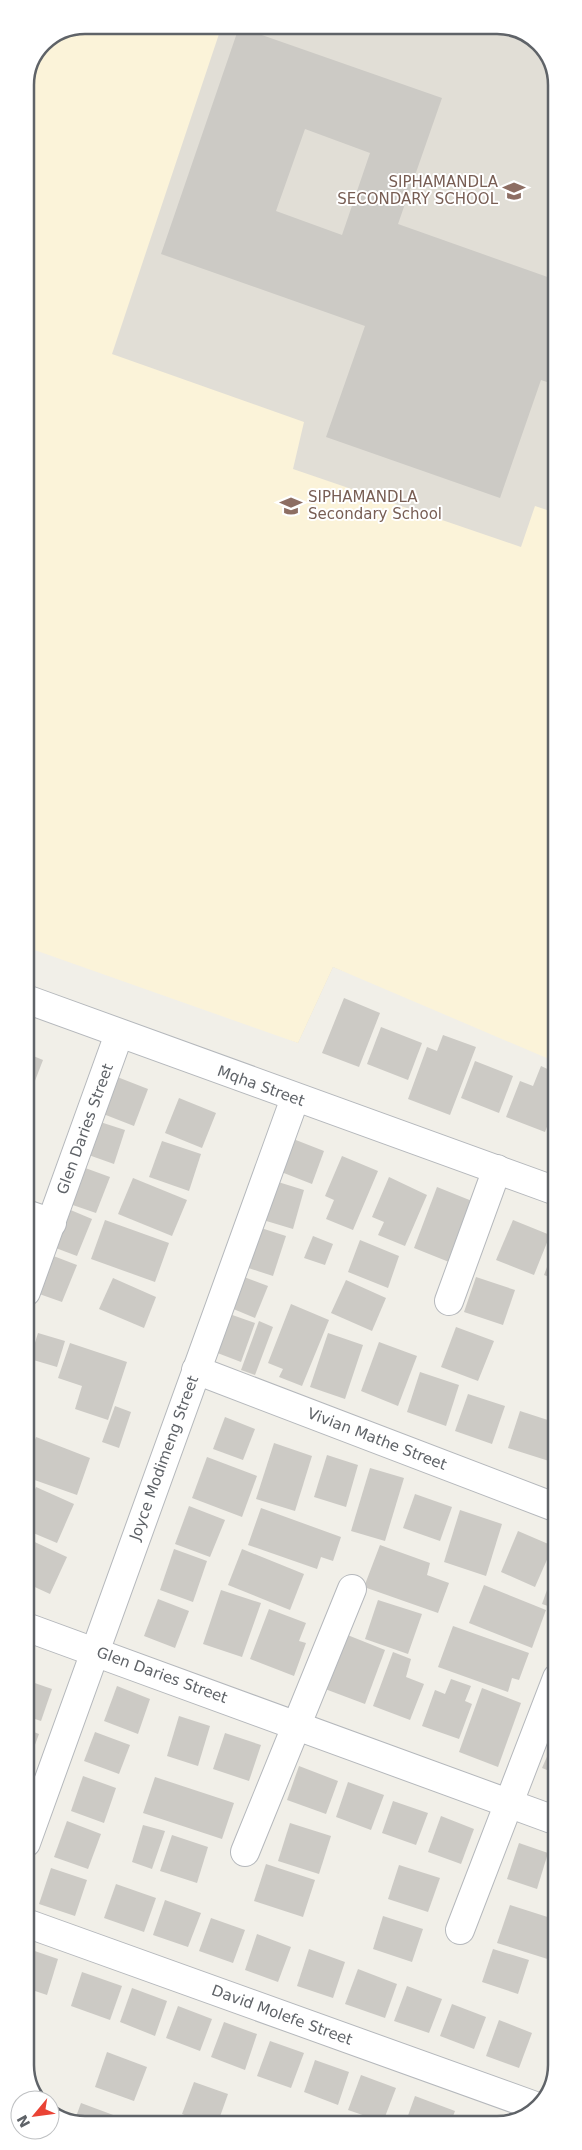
<svg xmlns="http://www.w3.org/2000/svg" width="582" height="2150" viewBox="0 0 582 2150" font-family="'DejaVu Sans',sans-serif">
<style>
.education{fill:#e1ded6}
.sand{fill:#fbf3d9}
.building{fill:#cccac5;fill-rule:evenodd}
.lines{fill:none;stroke-linecap:round;stroke-linejoin:round}
.street-casing{stroke:#b5b8bc;stroke-width:30}
.street{stroke:#fff;stroke-width:28}
.labels{text-anchor:middle;stroke-width:4;stroke-linejoin:round;paint-order:stroke}
.education-label{font-size:15px;fill:#785e54;stroke:#fff;text-anchor:end}
.street-label{font-size:15px;fill:#5f6368;stroke:#fff}
.rim{fill:none;stroke:#5f6368;stroke-width:2.5}
</style>
<rect width="100%" height="100%" fill="#f1efe8"/>
<polygon class="education" points="85,25 504,25 537,40 556,73 556,1053 333,967 298,1043 26,927 25,85 43,42"/>
<polygon class="sand" points="85,25 222,25 112,354 304,422 293,469 521,547 535,506 556,513 556,1062 333,967 298,1043 26,947 25,85 43,42"/>
<g class="building">
<path d="M239,27L442,98L398,224L556,280V385L541,380L500,498L326,437L365,326L161,254ZM305,129L370,153L342,235L276,211Z"/>
<polygon points="344,998 380,1013 359,1067 322,1053"/>
<polygon points="381,1027 422,1043 408,1080 367,1064"/>
<polygon points="443,1035 476,1047 450,1115 408,1099 427,1047 437,1051"/>
<polygon points="26,1053 43,1060 28,1099 26,1098"/>
<polygon points="475,1061 513,1076 499,1113 461,1098"/>
<polygon points="541,1066 556,1073 556,1103 545,1132 506,1117 520,1081 533,1086"/>
<polygon points="107,1073 148,1089 134,1126 93,1110"/>
<polygon points="179,1098 216,1113 202,1148 165,1133"/>
<polygon points="556,1115 556,1133 550,1130"/>
<polygon points="94,1120 125,1130 114,1164 83,1153"/>
<polygon points="283,1135 324,1151 312,1184 271,1168"/>
<polygon points="162,1141 201,1154 189,1191 149,1177"/>
<polygon points="342,1156 378,1171 353,1230 326,1219 334,1200 325,1196"/>
<polygon points="77,1165 110,1177 96,1213 64,1202"/>
<polygon points="389,1177 427,1195 405,1246 378,1235 384,1222 372,1217"/>
<polygon points="133,1178 187,1200 172,1236 118,1214"/>
<polygon points="275,1181 304,1190 293,1229 263,1220"/>
<polygon points="437,1187 472,1201 449,1262 414,1248"/>
<polygon points="61,1206 92,1219 77,1256 45,1244"/>
<polygon points="105,1220 169,1243 155,1282 91,1259"/>
<polygon points="513,1220 550,1235 534,1275 496,1260"/>
<polygon points="252,1225 286,1236 273,1276 239,1265"/>
<polygon points="313,1236 333,1244 325,1265 304,1258"/>
<polygon points="360,1240 399,1256 388,1288 348,1272"/>
<polygon points="556,1243 557,1280 544,1275"/>
<polygon points="43,1252 77,1265 62,1302 28,1290"/>
<polygon points="236,1274 268,1286 255,1318 231,1308"/>
<polygon points="476,1277 515,1290 503,1325 464,1312"/>
<polygon points="113,1278 156,1297 144,1328 99,1309"/>
<polygon points="346,1280 386,1298 372,1331 331,1313"/>
<polygon points="291,1304 329,1320 302,1386 279,1377 283,1369 268,1363"/>
<polygon points="221,1311 255,1323 241,1362 207,1349"/>
<polygon points="259,1321 273,1327 255,1375 241,1370"/>
<polygon points="456,1327 494,1341 478,1381 441,1367"/>
<polygon points="38,1333 65,1341 57,1367 30,1359"/>
<polygon points="328,1333 363,1345 345,1399 310,1387"/>
<polygon points="379,1342 417,1356 398,1406 361,1391"/>
<polygon points="70,1343 127,1362 108,1420 75,1409 82,1386 58,1378"/>
<polygon points="420,1372 459,1385 446,1426 407,1412"/>
<polygon points="557,1377 557,1402 547,1397"/>
<polygon points="468,1394 505,1406 492,1444 455,1431"/>
<polygon points="115,1406 131,1412 119,1448 102,1442"/>
<polygon points="520,1411 557,1423 557,1436 549,1461 508,1448"/>
<polygon points="225,1417 255,1429 243,1460 213,1449"/>
<polygon points="36,1437 90,1458 77,1495 26,1477 26,1465"/>
<polygon points="26,1442 31,1444 26,1456"/>
<polygon points="274,1443 312,1456 295,1511 256,1499"/>
<polygon points="327,1455 358,1465 346,1507 314,1497"/>
<polygon points="556,1456 557,1456 557,1468 553,1467"/>
<polygon points="207,1457 257,1476 242,1517 192,1498"/>
<polygon points="370,1468 404,1478 385,1541 351,1531"/>
<polygon points="36,1487 74,1504 57,1543 26,1530 26,1511"/>
<polygon points="415,1494 452,1507 440,1541 403,1528"/>
<polygon points="189,1506 225,1520 210,1557 175,1544"/>
<polygon points="261,1508 341,1537 333,1561 321,1557 317,1569 248,1545"/>
<polygon points="460,1510 502,1524 486,1576 444,1562"/>
<polygon points="518,1531 553,1546 535,1587 501,1572"/>
<polygon points="26,1538 67,1557 50,1594 26,1583"/>
<polygon points="380,1545 430,1563 427,1575 449,1583 438,1613 364,1587"/>
<polygon points="174,1549 207,1561 193,1602 160,1590"/>
<polygon points="242,1549 304,1574 290,1610 228,1585"/>
<polygon points="556,1565 557,1565 557,1609 542,1604"/>
<polygon points="484,1585 546,1610 532,1648 469,1623"/>
<polygon points="221,1590 261,1603 242,1657 203,1644"/>
<polygon points="158,1599 189,1611 175,1648 144,1636"/>
<polygon points="378,1600 422,1614 408,1654 365,1639"/>
<polygon points="269,1609 306,1623 299,1641 306,1643 294,1676 250,1659"/>
<polygon points="453,1626 529,1653 519,1680 512,1678 508,1692 438,1667"/>
<polygon points="345,1634 385,1650 365,1704 325,1689"/>
<polygon points="393,1652 411,1659 406,1677 424,1684 410,1720 373,1706"/>
<polygon points="451,1679 471,1686 465,1701 472,1704 459,1739 422,1726 435,1690 445,1694"/>
<polygon points="26,1680 52,1689 41,1721 26,1716"/>
<polygon points="117,1686 150,1699 138,1734 104,1721"/>
<polygon points="482,1688 521,1703 498,1767 459,1752"/>
<polygon points="179,1716 210,1726 198,1766 167,1756"/>
<polygon points="26,1729 39,1734 26,1769"/>
<polygon points="95,1732 130,1745 119,1774 84,1761"/>
<polygon points="225,1733 261,1745 249,1781 213,1769"/>
<polygon points="557,1734 557,1774 542,1768"/>
<polygon points="299,1766 338,1781 326,1814 287,1800"/>
<polygon points="83,1776 116,1788 104,1823 71,1811"/>
<polygon points="155,1777 234,1803 222,1839 143,1813"/>
<polygon points="348,1782 384,1795 371,1830 336,1817"/>
<polygon points="393,1801 428,1813 416,1845 382,1833"/>
<polygon points="441,1816 474,1829 461,1864 428,1852"/>
<polygon points="67,1821 101,1834 88,1869 54,1857"/>
<polygon points="290,1823 331,1836 319,1874 278,1861"/>
<polygon points="143,1825 165,1831 152,1869 132,1862"/>
<polygon points="172,1835 208,1847 197,1883 160,1871"/>
<polygon points="519,1843 548,1853 537,1889 507,1879"/>
<polygon points="266,1864 315,1880 303,1917 254,1901"/>
<polygon points="399,1865 440,1878 428,1912 388,1899"/>
<polygon points="51,1868 87,1880 75,1916 39,1904"/>
<polygon points="557,1880 557,1897 552,1896"/>
<polygon points="116,1884 156,1898 144,1932 104,1918"/>
<polygon points="165,1900 201,1913 188,1947 153,1935"/>
<polygon points="510,1905 557,1920 557,1962 497,1943"/>
<polygon points="383,1916 423,1929 412,1962 373,1949"/>
<polygon points="211,1918 245,1930 233,1963 199,1951"/>
<polygon points="257,1934 291,1947 278,1982 245,1970"/>
<polygon points="26,1948 58,1959 47,1995 26,1988"/>
<polygon points="309,1949 345,1962 333,1998 297,1986"/>
<polygon points="493,1949 529,1960 518,1994 482,1982"/>
<polygon points="358,1969 397,1984 385,2018 345,2004"/>
<polygon points="82,1972 122,1986 110,2020 71,2006"/>
<polygon points="407,1986 442,1999 429,2033 394,2021"/>
<polygon points="132,1988 167,2001 155,2036 120,2022"/>
<polygon points="26,1999 35,2002 27,2028 26,2028"/>
<polygon points="452,2004 486,2017 474,2049 440,2036"/>
<polygon points="178,2006 212,2019 200,2051 166,2038"/>
<polygon points="499,2020 532,2033 519,2068 486,2056"/>
<polygon points="224,2022 257,2034 245,2070 211,2057"/>
<polygon points="270,2041 304,2053 291,2088 257,2076"/>
<polygon points="107,2052 147,2067 134,2101 95,2087"/>
<polygon points="315,2060 349,2072 338,2105 304,2092"/>
<polygon points="361,2075 396,2088 383,2122 348,2110"/>
<polygon points="194,2082 228,2094 217,2125 210,2125 182,2114"/>
<polygon points="415,2096 455,2111 450,2124 405,2124"/>
<polygon points="81,2103 116,2116 113,2125 81,2125 74,2122"/>
<polygon points="464,2116 487,2124 462,2124"/>
</g>
<g class="lines">
<g class="street-casing">
<g id="street">
<polyline points="26,999 556,1191"/>
<polyline points="26,1214 52,1223"/>
<polyline points="26,1292 119,1034"/>
<polyline points="449,1301 497,1169"/>
<polyline points="196,1370 557,1508"/>
<polyline points="26,1627 557,1821"/>
<polyline points="26,1843 295,1098"/>
<polyline points="245,1852 352,1589"/>
<polyline points="26,1923 538,2107"/>
<polyline points="460,1930 557,1678"/>
</g>
</g>
<use href="#street" class="street"/>
</g>
<defs>
<g id="school-bare" transform="scale(1.725)"><path d="M0-5L7-2L0 1L-7-2ZM-4 1L0 2.5L4 1V4Q0 6-4 4Z" fill="#8d6e63" stroke="#fff" stroke-width="2.5" paint-order="stroke"/></g>
</defs>
<g fill-rule="evenodd">
<use href="#school-bare" x="514" y="191"/>
<use href="#school-bare" x="291" y="506"/>
</g>
<g class="labels">
<g class="education-label">
<text x="498" y="187">SIPHAMANDLA<tspan x="498" dy="17">SECONDARY SCHOOL</tspan></text>
<text x="308" y="502" text-anchor="start">SIPHAMANDLA<tspan x="308" dy="17">Secondary School</tspan></text>
</g>
<g class="street-label">
<text transform="translate(261 1086) rotate(20)" y="5">Mqha Street</text>
<text transform="translate(85 1129) rotate(-70)" y="5">Glen Daries Street</text>
<text transform="translate(377 1439) rotate(21)" y="5">Vivian Mathe Street</text>
<text transform="translate(164 1458) rotate(-70)" y="5">Joyce Modimeng Street</text>
<text transform="translate(162 1675) rotate(20)" y="5">Glen Daries Street</text>
<text transform="translate(282 2015) rotate(20)" y="5">David Molefe Street</text>
</g>
</g>
<path d="M0 0H582V2150H0ZM85 34H497A51 51 0 0 1 548 85V2065A51 51 0 0 1 497 2116H85A51 51 0 0 1 34 2065V85A51 51 0 0 1 85 34Z" fill="#fff" fill-rule="evenodd"/>
<path class="rim" d="M85 34H497A51 51 0 0 1 548 85V2065A51 51 0 0 1 497 2116H85A51 51 0 0 1 34 2065V85A51 51 0 0 1 85 34Z"/>
<g transform="translate(35 2115) rotate(241)"><circle r="24" fill="#ffffff" stroke="#bfc1c3"/>
<path d="M0-4L9 19L0 12L-9 19Z" fill="#ea4335"/>
<text y="-8" font-size="14" font-weight="bold" text-anchor="middle" fill="#5f6368">N</text>
</g>
</svg>
